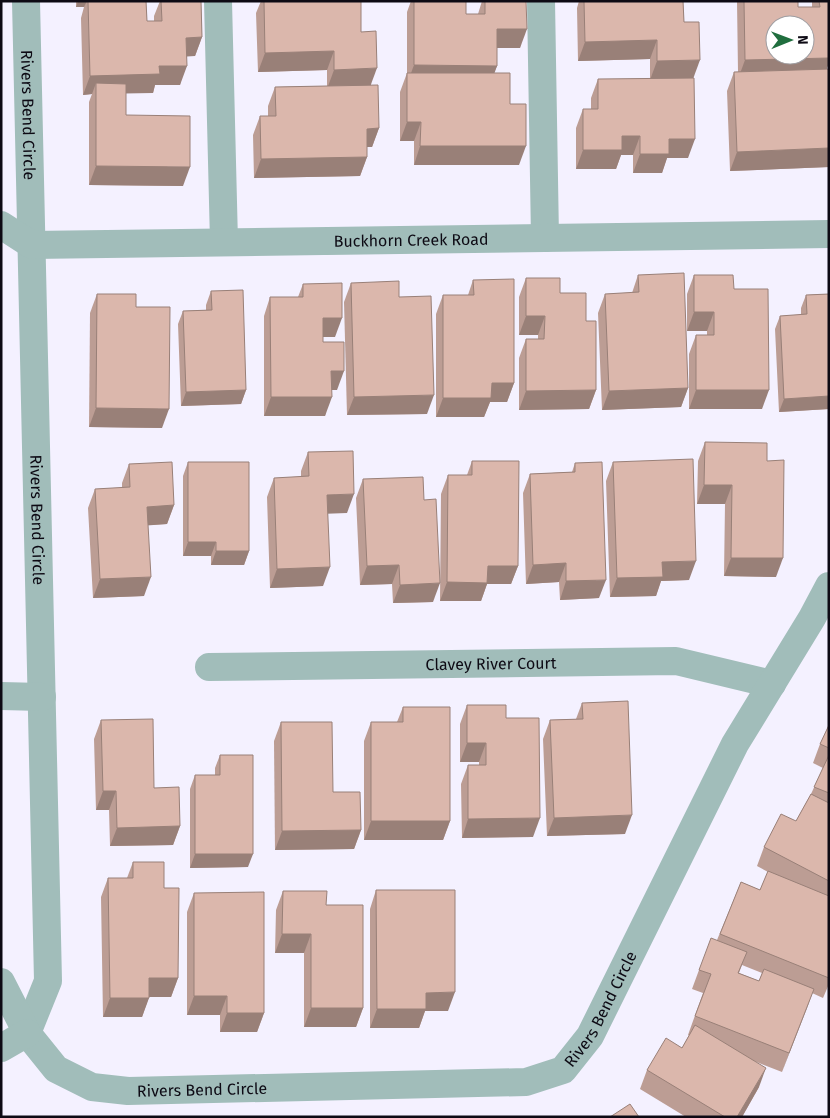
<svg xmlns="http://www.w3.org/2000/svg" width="830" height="1118" viewBox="0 0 830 1118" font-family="'Fira Sans',sans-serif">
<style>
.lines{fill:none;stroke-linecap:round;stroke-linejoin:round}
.minor{stroke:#a1bdba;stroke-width:28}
.wall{fill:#bc9d94;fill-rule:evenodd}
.shaded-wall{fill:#998078}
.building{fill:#dbb7ac;stroke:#998078;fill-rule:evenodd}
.labels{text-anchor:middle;stroke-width:4;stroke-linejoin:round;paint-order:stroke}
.street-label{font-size:16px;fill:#0d0a14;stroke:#fff}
</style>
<rect width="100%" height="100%" fill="#f4f1ff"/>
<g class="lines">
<g class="minor">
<path id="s1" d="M26,1L48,981L27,1033"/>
<polyline points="218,1 224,242"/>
<polyline points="541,1 545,238"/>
<path id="s2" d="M1,225L32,245L829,234"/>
<path id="s3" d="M209,667L676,661L772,684"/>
<polyline points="1,696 42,697"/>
<path id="s4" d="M1,982L27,1033L56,1069L92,1087L128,1091L526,1082L563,1070L590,1036L735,744L812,618L829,586"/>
<polyline points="1,1048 27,1033"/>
</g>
</g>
<g class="wall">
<polygon points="76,1 146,1 147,21 154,21 154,16 160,1 201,1 202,37 195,56 187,56 180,85 155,85 153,93 126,93 126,115 183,186 89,185 89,102 92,94 83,95 81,18 84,7 76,7"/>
<polygon points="261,1 361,1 361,32 379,128 372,147 367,147 367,157 360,176 254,178 253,135 260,116 268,116 268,106 275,87 327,86 327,70 258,72 256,13"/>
<polygon points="411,1 466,1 466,14 478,14 482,1 526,1 520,48 497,48 497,66 494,73 510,104 519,165 414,165 414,141 400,141 400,92 407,73 407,12"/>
<polygon points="579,1 683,1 684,22 693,78 688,158 667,158 662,173 633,173 633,155 621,155 616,169 576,169 576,128 583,109 591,109 591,98 598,79 650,79 650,59 578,61 577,8"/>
<polygon points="737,1 798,1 798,7 812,7 812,1 829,1 827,69 829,69 829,167 730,171 727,91 734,72 738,72"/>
<polygon points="638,275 688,388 681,407 602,410 598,313 605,294 632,293"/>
<polygon points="694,275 734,289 762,409 689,409 689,354 696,335 707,335 707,331 687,331 687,294"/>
<polygon points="526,278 560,293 586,321 596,390 589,409 519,410 519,358 526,339 538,339 538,335 519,335 519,297"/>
<polygon points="473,280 514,383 507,402 490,402 484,417 436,417 436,314 443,295 468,295"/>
<polygon points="351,283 399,297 427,414 347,415 344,302"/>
<polygon points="303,284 335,337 323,337 323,342 337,390 331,390 325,416 264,416 264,316 270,297 298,297"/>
<polygon points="211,291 246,390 241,404 181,406 178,324 183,311 206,310 206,305"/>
<polygon points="97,294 136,307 162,428 89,427 90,313"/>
<polygon points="829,294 829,409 779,412 775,329 780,316 801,315 801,308 806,295"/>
<polygon points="705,442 767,461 776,577 724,576 725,504 697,504 698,461"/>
<polygon points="308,452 347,513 328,513 323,586 270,588 267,497 274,478 301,477 301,471"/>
<polygon points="472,461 518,566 511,584 487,584 481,601 440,601 441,494 448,475 467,475"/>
<polygon points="188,462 249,551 244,565 211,565 211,556 183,556 183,476"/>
<polygon points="613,462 689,580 661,581 656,596 610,597 606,481"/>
<polygon points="575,463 599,598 560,600 559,582 526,584 523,493 530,474 572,472"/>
<polygon points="129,464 174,505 167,524 148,525 144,596 93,598 88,508 95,489 122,488 122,483"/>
<polygon points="363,479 424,500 433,602 393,603 392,584 360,585 356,498"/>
<polygon points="582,703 625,834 547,836 543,739 550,720 576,719"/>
<polygon points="467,705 506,718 533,837 462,838 461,784 468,765 479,765 479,762 460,762 460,724"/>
<polygon points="403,707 450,821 443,840 364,840 364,741 371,722 397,722"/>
<polygon points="101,720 154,788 180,826 173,845 110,846 109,810 96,810 94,739"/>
<polygon points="281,722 361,830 354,849 275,850 274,741"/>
<path d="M829,725V984L823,998L812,993L782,1072L754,1061L759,1087L742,1117H686L640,1089L647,1070L682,1048L689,1035H688L703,993L692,989L699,970L717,940L741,882L760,890L768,872L757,866L764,847L796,821L811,794L823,768L813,763L820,744ZM742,965L762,973L759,981L739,973Z"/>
<polygon points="220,755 248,867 190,868 190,789 195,775 215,775 215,768"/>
<polygon points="133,862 164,888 178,978 171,997 149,997 142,1017 103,1017 101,897 108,878 127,878"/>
<polygon points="376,890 448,1011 425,1011 419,1028 370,1028 370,909"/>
<polygon points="283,891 326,905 363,1008 356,1027 304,1027 304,953 275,953 276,910"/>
<polygon points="194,893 264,1013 257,1032 220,1032 220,1015 187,1015 187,912"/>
</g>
<g class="shaded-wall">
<polygon points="78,1 87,1 84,7 76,7"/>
<polygon points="497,29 527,29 520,48 491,48"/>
<polygon points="202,37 195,56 179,57 186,38"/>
<polygon points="657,40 650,59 578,61 585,42"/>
<polygon points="334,51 327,70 258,72 265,53"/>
<polygon points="829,58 829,63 824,77 738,79 745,60"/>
<polygon points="700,60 693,79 650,80 657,61"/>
<polygon points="414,65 497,66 490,85 407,84"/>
<polygon points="159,66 187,66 180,85 155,85 153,93 96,94 96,83 92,94 83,95 90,76"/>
<polygon points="377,68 370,87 327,89 334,70"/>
<polygon points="407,122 421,122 414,141 400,141"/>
<polygon points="379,128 372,147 360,147 367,129"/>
<polygon points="622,136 640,136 633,155 621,155 616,169 576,169 583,150"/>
<polygon points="669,139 695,139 688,158 667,158 662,173 633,173 640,154"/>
<polygon points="420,146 526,146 519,165 414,165"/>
<polygon points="829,148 829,167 730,171 737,152"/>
<polygon points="367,157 360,176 254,178 261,159"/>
<polygon points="96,166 190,167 183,186 89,185"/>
<polygon points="694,312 714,312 707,331 687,331"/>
<polygon points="526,316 545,316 538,335 519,335"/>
<polygon points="323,318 342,318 335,337 316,337"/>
<polygon points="331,371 344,371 337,390 324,390"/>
<polygon points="492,383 514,383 507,402 490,402 484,417 436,417 443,398"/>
<polygon points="688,388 681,407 602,410 609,391"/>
<polygon points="246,390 241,404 181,406 186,392"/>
<polygon points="596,390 589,409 519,410 526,391"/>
<polygon points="696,390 769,390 762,409 689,409"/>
<polygon points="434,395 427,414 347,415 354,397"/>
<polygon points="829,396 829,409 779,412 784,399"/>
<polygon points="271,397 332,397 325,416 264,416"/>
<polygon points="96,408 169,409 162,428 89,427"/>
<polygon points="704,485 732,485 725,504 697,504"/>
<polygon points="354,494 347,513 320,514 327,495"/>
<polygon points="174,505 167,524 140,526 147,507"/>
<polygon points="188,542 216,542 211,556 183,556"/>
<polygon points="216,551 249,551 244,565 211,565"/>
<polygon points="731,558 783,558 776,577 724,576"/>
<polygon points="696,561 689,580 661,581 656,596 610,597 617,578 662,562"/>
<polygon points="566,563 559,582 526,584 533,565"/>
<polygon points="399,565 392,584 360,585 367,566"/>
<polygon points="488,566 518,566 511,584 487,584 481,601 440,601 447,582"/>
<polygon points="330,567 323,586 270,588 277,569"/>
<polygon points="151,577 144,596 93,598 100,579"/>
<polygon points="606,580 599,598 560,600 566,581"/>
<polygon points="440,583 433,602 393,603 400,585"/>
<polygon points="467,743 486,743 479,762 460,762"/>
<polygon points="103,791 116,791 109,810 96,810"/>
<polygon points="632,815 625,834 547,836 554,818"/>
<polygon points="540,818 533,837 462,838 468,819"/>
<polygon points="371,821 450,821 443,840 364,840"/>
<polygon points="180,826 173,845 110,846 117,828"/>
<polygon points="361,830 354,849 275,850 282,831"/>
<polygon points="195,854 253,854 248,867 190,868"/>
<polygon points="282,934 311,934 304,953 275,953"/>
<polygon points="149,978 178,978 171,997 142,997"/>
<polygon points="814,989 807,1008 782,1072 789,1053"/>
<polygon points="455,992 448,1011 425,1011 419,1028 370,1028 377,1009 426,993"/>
<polygon points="194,996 227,996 220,1015 187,1015"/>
<polygon points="110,998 149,998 142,1017 103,1017"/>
<polygon points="311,1008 363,1008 356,1027 304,1027"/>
<polygon points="227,1013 264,1013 257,1032 220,1032"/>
<polygon points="766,1068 759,1087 742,1117 737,1117"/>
</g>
<g class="building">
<polygon points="88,1 146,1 147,21 162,21 161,1 201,1 202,37 186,38 187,66 159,66 160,74 90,76"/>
<polygon points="264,1 361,1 361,32 376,31 377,68 334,70 334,51 265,53"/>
<polygon points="414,1 466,1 466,14 485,14 485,1 526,1 527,29 497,29 497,66 414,65"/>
<polygon points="584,1 683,1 684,22 699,22 700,60 657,61 657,40 585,42"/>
<path d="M744,1H798V7H820L819,1H829V58L745,60ZM775,25H805V55H775Z"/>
<polygon points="829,69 829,148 737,152 734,72"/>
<polygon points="407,73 510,73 510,104 526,104 526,146 420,146 421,122 407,122"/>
<polygon points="694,78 695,139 669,139 669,154 640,154 640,136 622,136 622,150 583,150 583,109 598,109 598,79"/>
<polygon points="96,83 126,84 126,115 190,116 190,167 96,166"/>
<polygon points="378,85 379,128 367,129 367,157 261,159 260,116 276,116 275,87"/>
<polygon points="684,273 688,388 609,391 605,294 639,292 638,275"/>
<polygon points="694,275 733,275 734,289 768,289 769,390 696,390 696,335 714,335 714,312 694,312"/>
<polygon points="526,278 560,278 560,293 586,293 586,321 596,321 596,390 526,391 526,339 544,339 545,316 526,316"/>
<polygon points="514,279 514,383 492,383 491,398 443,398 443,295 474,295 473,280"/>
<polygon points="399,281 399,297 431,296 434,395 354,397 351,283"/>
<polygon points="342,283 342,318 323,318 323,342 344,342 344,371 331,371 332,397 271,397 270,297 303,297 303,284"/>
<polygon points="243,290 246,390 186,392 183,311 212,310 211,291"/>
<polygon points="97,294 136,294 136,307 170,307 169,409 96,408"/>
<polygon points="829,294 829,396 784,399 780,316 807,314 806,295"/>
<polygon points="705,442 767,443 767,461 784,460 783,558 731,558 732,485 704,485"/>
<polygon points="353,451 354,494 327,495 330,567 277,569 274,478 309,476 308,452"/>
<polygon points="693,459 696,561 662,562 663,577 617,578 613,462"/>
<polygon points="472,461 519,461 518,566 488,566 487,583 447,582 448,475 472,475"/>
<polygon points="172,462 174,505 147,507 151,577 100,579 95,489 130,487 129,464"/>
<polygon points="188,462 249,462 249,551 216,551 216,542 188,542"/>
<polygon points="602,462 606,580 566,581 566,563 533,565 530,474 575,472 575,463"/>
<polygon points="423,477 424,500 436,499 440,583 400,585 399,565 367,566 363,479"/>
<polygon points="628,701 632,815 554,818 550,720 583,719 582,703"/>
<polygon points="467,705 506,705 506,718 539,718 540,818 468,819 468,765 486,765 486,743 467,743"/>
<polygon points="403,707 450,707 450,821 371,821 371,722 403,722"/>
<polygon points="153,719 154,788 179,787 180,826 117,828 116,791 103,791 101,720"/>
<polygon points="281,722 332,722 333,792 360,792 361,830 282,831"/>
<polygon points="829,725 829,748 820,744"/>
<polygon points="220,755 253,755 253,854 195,854 195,775 220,775"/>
<polygon points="829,755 829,793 814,787"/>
<polygon points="811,794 829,803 829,881 764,847 781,814 796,821"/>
<polygon points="133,862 164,862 164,888 179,888 178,978 149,978 149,998 110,998 108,878 133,878"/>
<polygon points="768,871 829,896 829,978 720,934 741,882 760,890"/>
<polygon points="376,890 455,890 455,992 426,993 426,1009 377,1009"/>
<polygon points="283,891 327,891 326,905 363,905 363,1008 311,1008 311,934 282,934"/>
<polygon points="264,892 264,1013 227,1013 227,996 194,996 194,893"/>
<polygon points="711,938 747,952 738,973 759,981 764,969 814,989 789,1053 695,1016 711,974 699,970"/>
<polygon points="695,1025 766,1068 737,1117 725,1117 647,1070 666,1038 682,1048"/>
<polygon points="630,1104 639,1117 610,1117"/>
</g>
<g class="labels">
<g class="street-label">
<text dy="6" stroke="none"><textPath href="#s1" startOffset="114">Rivers Bend Circle</textPath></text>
<text dy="6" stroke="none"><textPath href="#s2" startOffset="416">Buckhorn Creek Road</textPath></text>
<text dy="6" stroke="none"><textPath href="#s1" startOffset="519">Rivers Bend Circle</textPath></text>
<text dy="6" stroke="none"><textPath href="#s3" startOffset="282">Clavey River Court</textPath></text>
<text dy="6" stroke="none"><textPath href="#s4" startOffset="689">Rivers Bend Circle</textPath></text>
<text dy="6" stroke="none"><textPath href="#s4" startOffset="254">Rivers Bend Circle</textPath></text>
</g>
</g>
<rect width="830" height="1118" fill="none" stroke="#0d0a14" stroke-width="5"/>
<g transform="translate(790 40) rotate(89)"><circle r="24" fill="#ffffff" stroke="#9e9da1"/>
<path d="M0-4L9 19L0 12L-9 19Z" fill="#206e3e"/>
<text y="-8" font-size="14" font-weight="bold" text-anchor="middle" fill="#0d0a14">N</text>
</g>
</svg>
